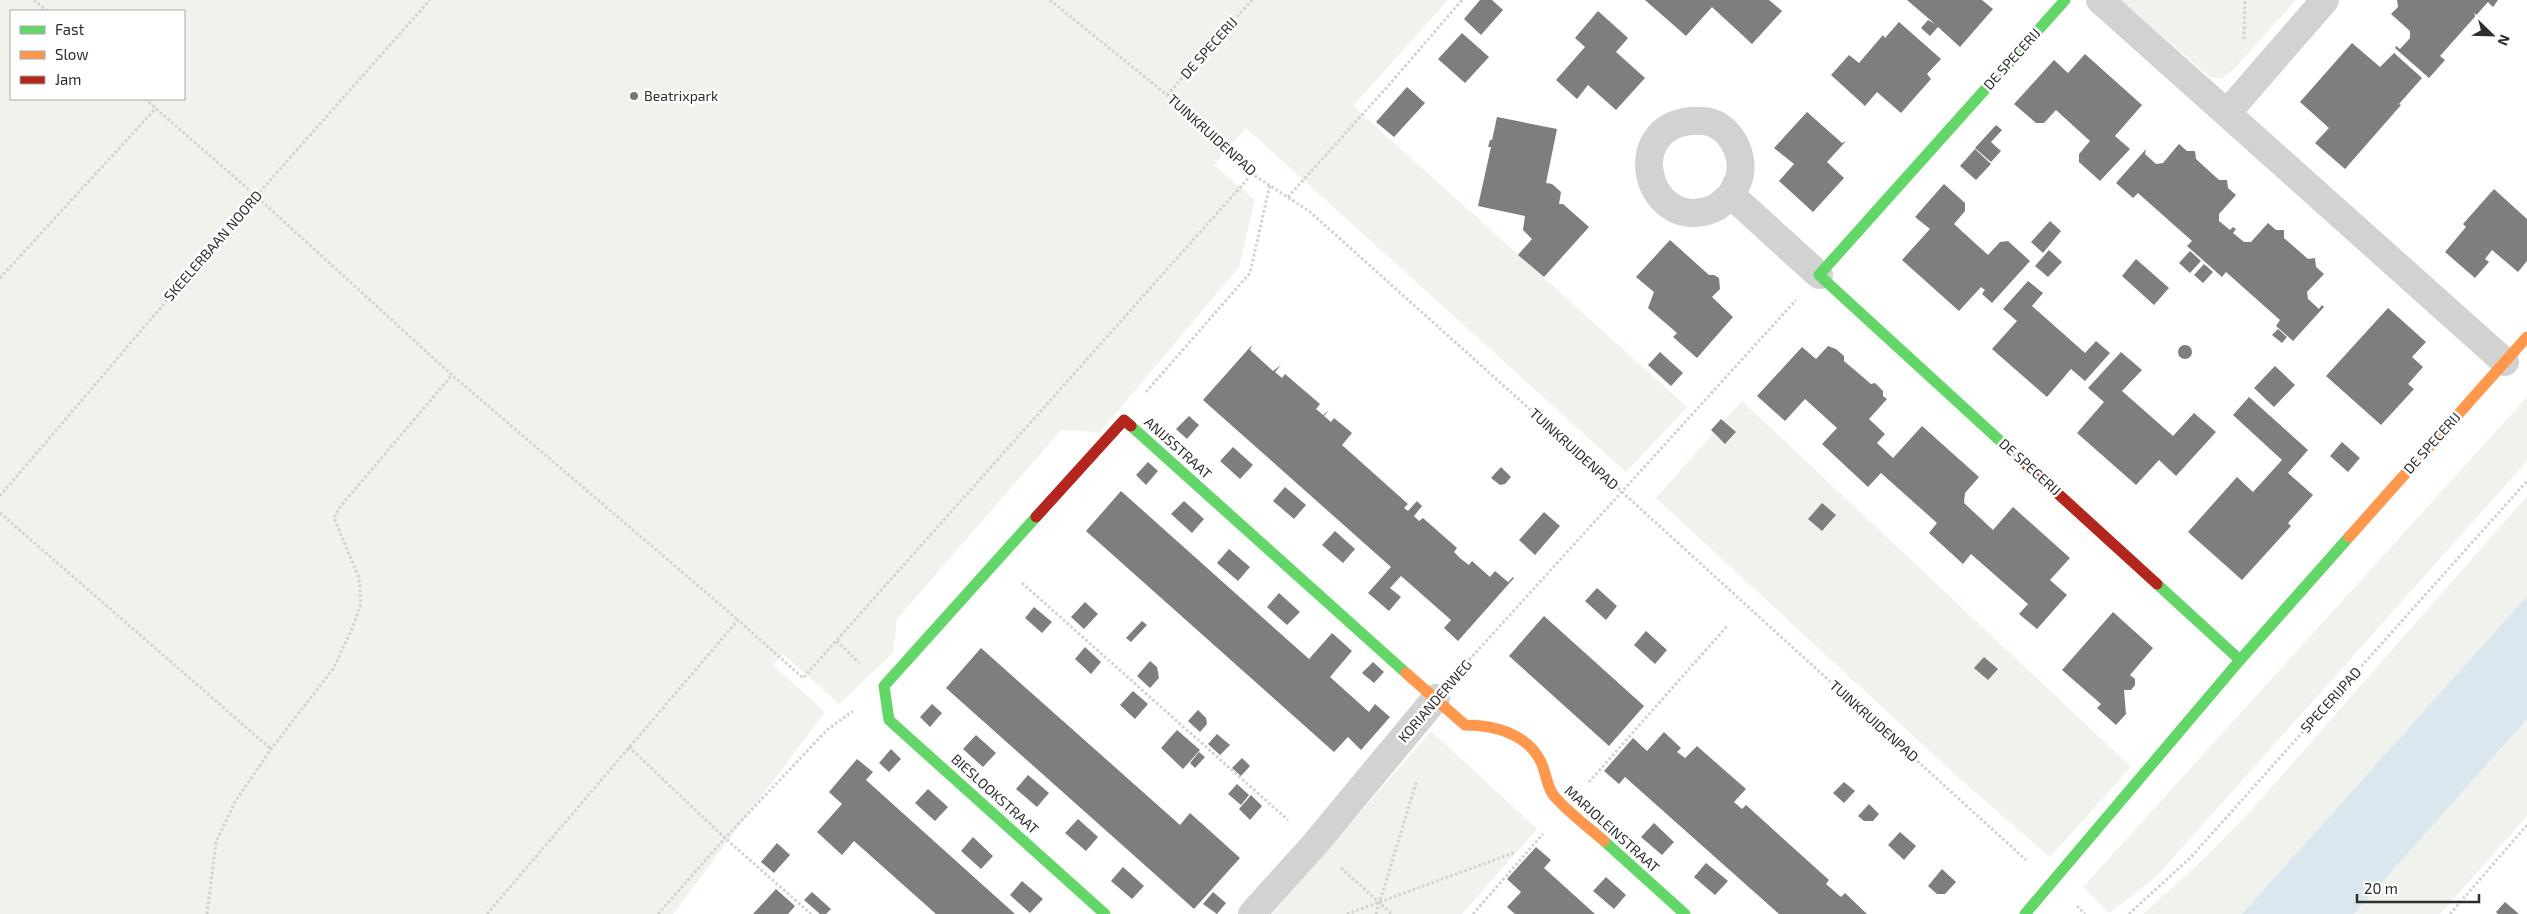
<svg xmlns="http://www.w3.org/2000/svg" width="2527" height="914" viewBox="0 0 2527 914" font-family="'Exo 2',sans-serif">
<style>
.green{fill:#f0f2ec;fill-rule:evenodd}
.water{fill:#dae7ee}
.building{fill:#7e7e7e}
.lines{fill:none;stroke-linecap:round;stroke-linejoin:round}
.path{stroke:#d1d1d1;stroke-width:3;stroke-dasharray:2.5 2.5;stroke-linecap:butt}
.street{stroke:#d2d2d2;stroke-width:28}
.fast{stroke:#63d668;stroke-width:11}
.slow{stroke:#ff974d;stroke-width:11}
.jam{stroke:#b3261e;stroke-width:11}
.poi-dot{fill:#767676;stroke:#fff;stroke-width:2}
.labels{text-anchor:middle;stroke-width:5;stroke-linejoin:round;paint-order:stroke}
.street-label{font-size:14px;fill:#2d2d2d;stroke:#fff}
.poi-label{font-size:14px;fill:#2d2d2d;stroke:#fff;text-anchor:start}
</style>
<rect width="100%" height="100%" fill="#fff"/>
<g class="green">
<path d="M0,0H1448L1353,106L1687,407L1626,472L1246,128L1214,165L1255,200L1239,267L1100,432L1061,430L897,619L893,653L839,704L783,654L773,665L825,712L673,914H0ZM11,11H184V99H11Z"/>
<polygon points="2121,0 2296,0 2234,69 2223,78 2211,78"/>
<polygon points="2527,397 2527,461 2156,877 2109,913 2083,887"/>
<polygon points="1742,401 2131,767 2050,857 1961,780 1656,498"/>
<polygon points="2527,496 2527,596 2242,914 2143,914 2206,857 2255,806"/>
<polygon points="2527,719 2527,816 2440,914 2354,914"/>
<polygon points="1431,731 1537,829 1462,914 1272,914"/>
</g>
<polygon class="water" points="2527,596 2527,719 2354,914 2242,914"/>
<g class="building">
<polygon points="1480,0 1492,0 1503,10 1481,35 1464,19"/>
<polygon points="1645,0 1769,0 1782,11 1752,44 1712,7 1686,36"/>
<polygon points="1907,0 1982,0 1993,9 1960,47 1938,27 1930,36 1921,28 1928,20 1935,24"/>
<polygon points="2397,0 2498,0 2493,7 2488,2 2440,56 2445,60 2429,78 2395,48 2396,46 2400,49 2410,38 2410,31 2391,14 2398,7"/>
<polygon points="1598,11 1628,38 1616,52 1645,78 1616,110 1588,85 1577,99 1556,80 1585,47 1575,38"/>
<polygon points="1899,22 1941,59 1927,74 1931,79 1901,113 1877,92 1865,106 1831,75 1849,55 1859,63 1883,35 1885,38"/>
<polygon points="1462,33 1489,57 1465,83 1438,59"/>
<polygon points="2352,43 2380,67 2394,53 2422,78 2399,104 2401,105 2345,169 2315,143 2329,128 2300,102"/>
<polygon points="2085,54 2142,105 2115,136 2130,149 2100,181 2079,162 2079,154 2090,141 2056,110 2044,123 2036,123 2014,104 2054,60 2068,73"/>
<polygon points="1407,87 1425,103 1394,137 1376,122"/>
<polygon points="1807,112 1842,143 1846,141 1827,162 1844,178 1813,212 1779,181 1794,164 1774,148"/>
<polygon points="1497,117 1557,129 1546,183 1552,184 1561,192 1559,204 1563,204 1589,227 1544,277 1518,255 1532,239 1523,230 1525,216 1478,206 1491,147 1488,147 1490,140 1492,140"/>
<polygon points="1996,125 2002,130 1991,142 2001,151 1991,162 1975,148"/>
<polygon points="2179,144 2187,151 2195,151 2196,159 2219,180 2227,180 2228,188 2236,195 2219,214 2219,221 2230,230 2233,227 2236,229 2233,233 2244,242 2251,242 2268,223 2276,230 2284,230 2284,238 2308,259 2315,258 2316,267 2324,274 2307,292 2308,299 2319,309 2322,305 2324,307 2293,341 2276,326 2280,320 2226,272 2222,277 2187,246 2192,241 2138,193 2133,198 2116,183 2146,149 2145,154 2156,164 2163,163"/>
<polygon points="1975,149 1991,164 1976,180 1960,166"/>
<polygon points="1944,184 1965,203 1965,211 1954,224 1988,255 2000,242 2008,241 2030,261 1992,303 1982,294 1985,290 1981,287 1959,311 1902,260 1930,229 1915,217"/>
<polygon points="2494,189 2527,219 2527,261 2518,272 2492,250 2485,259 2489,262 2475,278 2445,252 2466,227 2463,224"/>
<polygon points="2050,221 2061,231 2043,253 2031,242"/>
<polygon points="1670,240 1709,275 1714,275 1719,278 1720,289 1712,297 1733,317 1697,358 1673,337 1677,333 1648,308 1654,292 1636,277"/>
<polygon points="2049,250 2062,262 2048,277 2035,266"/>
<polygon points="2190,251 2201,261 2190,273 2179,263"/>
<polygon points="2136,259 2169,288 2154,305 2122,276"/>
<polygon points="2204,264 2213,272 2203,283 2194,275"/>
<polygon points="2028,281 2043,293 2032,306 2058,329 2085,353 2096,341 2110,353 2085,381 2071,369 2047,397 1992,349 2017,321 2003,309"/>
<polygon points="2388,308 2426,342 2412,357 2423,367 2408,384 2414,389 2381,425 2326,376"/>
<polygon points="2278,329 2287,337 2282,343 2272,335"/>
<circle cx="2185" cy="352" r="7"/>
<polygon points="1252,345 1250,350 1273,371 1281,365 1275,372 1282,378 1285,374 1320,404 1316,409 1323,415 1329,410 1324,416 1331,422 1334,418 1352,433 1342,445 1408,504 1404,508 1408,511 1417,501 1422,506 1414,516 1419,521 1423,518 1457,548 1454,552 1461,559 1469,565 1472,561 1490,577 1495,571 1508,582 1513,577 1514,578 1458,641 1444,628 1451,620 1401,576 1390,588 1401,597 1389,611 1368,593 1391,567 1203,400"/>
<polygon points="1828,346 1836,349 1844,356 1844,361 1871,384 1875,383 1883,391 1883,396 1887,399 1869,419 1885,434 1877,443 1893,458 1922,426 1979,477 1965,493 1964,503 1993,530 2013,507 2070,558 2050,580 2067,595 2037,629 2019,614 2028,604 1971,554 1963,564 1929,533 1937,523 1881,473 1868,487 1822,444 1837,428 1805,399 1785,421 1757,396 1802,347 1816,359"/>
<polygon points="1660,352 1683,373 1671,386 1648,365"/>
<polygon points="2121,352 2142,370 2122,391 2173,436 2194,413 2216,432 2176,476 2159,460 2136,485 2077,433 2104,402 2088,388"/>
<polygon points="2275,366 2295,385 2274,407 2254,388"/>
<polygon points="2249,397 2308,450 2288,473 2313,495 2288,523 2291,526 2242,580 2188,532 2237,477 2253,492 2282,460 2233,415"/>
<polygon points="1189,416 1199,425 1187,439 1176,429"/>
<polygon points="1721,419 1736,432 1725,444 1711,430"/>
<polygon points="2342,442 2360,458 2348,472 2330,456"/>
<polygon points="1233,447 1253,465 1240,479 1220,461"/>
<polygon points="1148,462 1158,471 1146,485 1136,475"/>
<polygon points="1501,467 1511,477 1505,484 1500,485 1491,478"/>
<polygon points="1285,487 1306,505 1294,519 1273,501"/>
<polygon points="1121,491 1309,659 1332,633 1352,651 1330,677 1369,712 1375,704 1390,717 1361,750 1348,737 1334,752 1086,531"/>
<polygon points="1184,501 1204,519 1192,533 1171,514"/>
<polygon points="1822,503 1836,515 1822,531 1808,519"/>
<polygon points="1544,512 1560,526 1535,555 1519,540"/>
<polygon points="1335,531 1355,549 1343,563 1322,545"/>
<polygon points="1229,549 1250,567 1238,581 1217,563"/>
<polygon points="1597,588 1617,606 1606,620 1585,601"/>
<polygon points="1279,593 1300,612 1287,625 1267,607"/>
<polygon points="1085,602 1098,614 1084,629 1071,617"/>
<polygon points="1034,607 1052,622 1042,633 1025,618"/>
<polygon points="2113,612 2153,648 2130,675 2135,679 2135,685 2131,690 2124,690 2126,714 2116,725 2097,708 2101,704 2062,670"/>
<polygon points="1544,616 1644,706 1609,746 1509,656"/>
<polygon points="1142,621 1147,625 1131,642 1126,638"/>
<polygon points="1646,631 1667,650 1655,664 1634,645"/>
<polygon points="1085,647 1101,662 1091,674 1075,659"/>
<polygon points="981,648 1180,825 1190,813 1240,858 1194,909 946,688"/>
<polygon points="1984,657 1998,669 1988,680 1974,668"/>
<polygon points="1150,661 1157,667 1159,678 1150,688 1137,676"/>
<polygon points="1373,662 1384,672 1374,683 1362,673"/>
<polygon points="1133,691 1148,704 1135,719 1120,705"/>
<polygon points="932,704 942,713 930,727 920,717"/>
<polygon points="1198,710 1206,718 1207,724 1200,732 1188,721"/>
<polygon points="1177,730 1200,750 1183,769 1161,748"/>
<polygon points="1664,732 1681,748 1677,752 1685,758 1697,746 1722,768 1746,789 1734,802 1742,809 1746,805 1829,880 1826,884 1841,897 1845,893 1867,914 1779,914 1625,777 1619,784 1604,771 1633,738 1647,751"/>
<polygon points="1217,734 1230,745 1220,755 1208,744"/>
<polygon points="976,735 996,753 983,767 963,749"/>
<polygon points="891,749 901,759 889,772 879,763"/>
<polygon points="1199,752 1205,757 1195,768 1190,763"/>
<polygon points="1242,758 1250,766 1241,776 1232,768"/>
<polygon points="857,759 873,772 866,780 1015,914 936,914 854,841 842,855 817,832 842,804 829,792"/>
<polygon points="1028,775 1049,793 1037,807 1016,789"/>
<polygon points="1844,782 1855,791 1844,803 1833,793"/>
<polygon points="1237,784 1249,795 1241,805 1228,794"/>
<polygon points="928,789 948,807 935,821 915,803"/>
<polygon points="1251,795 1262,806 1250,820 1239,809"/>
<polygon points="1869,804 1879,814 1873,821 1864,821 1858,816"/>
<polygon points="1078,819 1098,837 1086,851 1065,833"/>
<polygon points="1654,823 1674,842 1662,855 1641,837"/>
<polygon points="1900,832 1916,846 1904,860 1888,845"/>
<polygon points="973,837 993,856 981,869 961,851"/>
<polygon points="777,843 790,855 774,873 761,862"/>
<polygon points="1536,847 1551,860 1544,868 1595,914 1515,914 1507,907 1521,892 1507,879"/>
<polygon points="1706,863 1728,881 1715,895 1694,877"/>
<polygon points="1123,867 1144,886 1132,899 1111,881"/>
<polygon points="1942,869 1956,882 1945,894 1937,894 1928,886"/>
<polygon points="1606,877 1626,895 1614,909 1593,891"/>
<polygon points="1022,881 1043,899 1030,913 1010,895"/>
<polygon points="776,889 795,906 788,914 753,914"/>
<polygon points="812,892 831,909 826,914 820,914 804,900"/>
<polygon points="1213,892 1226,903 1217,914 1203,904"/>
<polygon points="2505,902 2519,914 2498,914 2496,912"/>
</g>
<g class="lines">
<g class="path">
<polyline points="34,0 47,11"/>
<polyline points="1050,0 1167,95 1252,174 1309,211 1621,491 2026,860"/>
<polyline points="2244,39 2245,0"/>
<polyline points="1167,95 1252,0"/>
<polyline points="145,99 256,196 452,375 738,620"/>
<polyline points="1288,197 1388,86 1462,0"/>
<polyline points="0,278 156,108"/>
<polyline points="1146,392 1250,273 1270,184"/>
<polyline points="0,496 256,196 430,0"/>
<polyline points="0,513 271,749"/>
<polyline points="1022,583 1288,820"/>
<polyline points="837,641 859,663"/>
<polyline points="1459,671 1796,300"/>
<polyline points="629,747 725,838 811,914"/>
<polyline points="1589,782 1728,625"/>
<polyline points="1341,868 1392,914"/>
<polyline points="2077,906 2085,914"/>
<polyline points="207,914 216,842 235,802 271,749 333,669 352,629 361,604 359,578 334,518 339,508 452,375"/>
<polyline points="487,914 738,620 803,678 1252,174"/>
<polyline points="658,914 725,838 827,730 853,711"/>
<polyline points="1347,914 1516,852"/>
<polyline points="1376,914 1417,780"/>
<polyline points="1473,914 1543,834"/>
<polyline points="2129,914 2191,857 2527,481"/>
<polyline points="2450,914 2527,825"/>
</g>
<g class="street">
<polyline points="2100,0 2505,362"/>
<polyline points="2227,113 2325,0"/>
<path d="M1731,195C1725,200 1719,207 1713,209C1644,236 1617,116 1703,121C1727,122 1744,151 1740,174C1739,181 1734,189 1731,195L1819,275"/>
<polyline points="1252,914 1315,844 1436,698"/>
</g>
<g class="fast">
<polyline points="1131,426 1406,673"/>
<polyline points="2021,460 1819,275 2065,0"/>
<polyline points="1036,517 884,686 889,720 1105,914"/>
<polyline points="2157,584 2240,660"/>
<polyline points="1604,841 1685,914"/>
<polyline points="2025,914 2240,660 2349,537"/>
</g>
<g class="slow">
<polyline points="2349,537 2527,337"/>
<path d="M1406,673L1465,725C1493,725 1527,733 1541,762C1546,772 1547,789 1555,797C1569,813 1588,827 1604,841"/>
</g>
<g class="jam">
<polyline points="2021,460 2157,584"/>
<polyline points="1036,517 1124,420 1131,426"/>
</g>
</g>
<circle class="poi-dot" cx="634" cy="96" r="5"/>
<g class="labels">
<g class="street-label">
<text transform="translate(1209 48) rotate(-48)" y="5">DE SPECERIJ</text>
<text transform="translate(2012 59) rotate(-48)" y="5">DE SPECERIJ</text>
<text transform="translate(1212 135) rotate(42)" y="5">TUINKRUIDENPAD</text>
<text transform="translate(213 246) rotate(-49)" y="5">SKEELERBAAN NOORD</text>
<text transform="translate(2432 443) rotate(-48)" y="5">DE SPECERIJ</text>
<text transform="translate(1178 448) rotate(42)" y="5">ANIJSSTRAAT</text>
<text transform="translate(1574 449) rotate(42)" y="5">TUINKRUIDENPAD</text>
<text transform="translate(2030 467) rotate(42)" y="5">DE SPECERIJ</text>
<text transform="translate(2331 700) rotate(-48)" y="5">SPECERIJPAD</text>
<text transform="translate(1435 701) rotate(-49)" y="5">KORIANDERWEG</text>
<text transform="translate(1874 721) rotate(42)" y="5">TUINKRUIDENPAD</text>
<text transform="translate(995 794) rotate(42)" y="5">BIESLOOKSTRAAT</text>
<text transform="translate(1612 829) rotate(42)" y="5">MARJOLEINSTRAAT</text>
</g>
<g class="poi-label">
<text x="644" y="101">Beatrixpark</text>
</g>
</g>
<rect x="10" y="10" width="175" height="90" fill="#ffffff" stroke="#ababab"/>
<rect x="20" y="26" width="25" height="8" fill="#63d668" stroke="#ababab"/>
<text x="55" y="35" font-size="15" fill="#2d2d2d">Fast</text>
<rect x="20" y="51" width="25" height="8" fill="#ff974d" stroke="#ababab"/>
<text x="55" y="60" font-size="15" fill="#2d2d2d">Slow</text>
<rect x="20" y="76" width="25" height="8" fill="#b3261e" stroke="#ababab"/>
<text x="55" y="85" font-size="15" fill="#2d2d2d">Jam</text>
<g transform="translate(2492 35) rotate(113)" stroke="#ffffff" stroke-width="4" paint-order="stroke">
<path d="M0-4L9 19L0 12L-9 19Z" fill="#2d2d2d"/>
<text y="-8" font-size="14" font-weight="bold" text-anchor="middle" fill="#2d2d2d">N</text>
</g>
<path d="M2357 894v8h122v-8" fill="none" stroke="#2d2d2d" stroke-width="2.5"/>
<text x="2364" y="894" font-size="15" fill="#2d2d2d" stroke="#ffffff" stroke-width="4" paint-order="stroke">20 m</text>
</svg>
